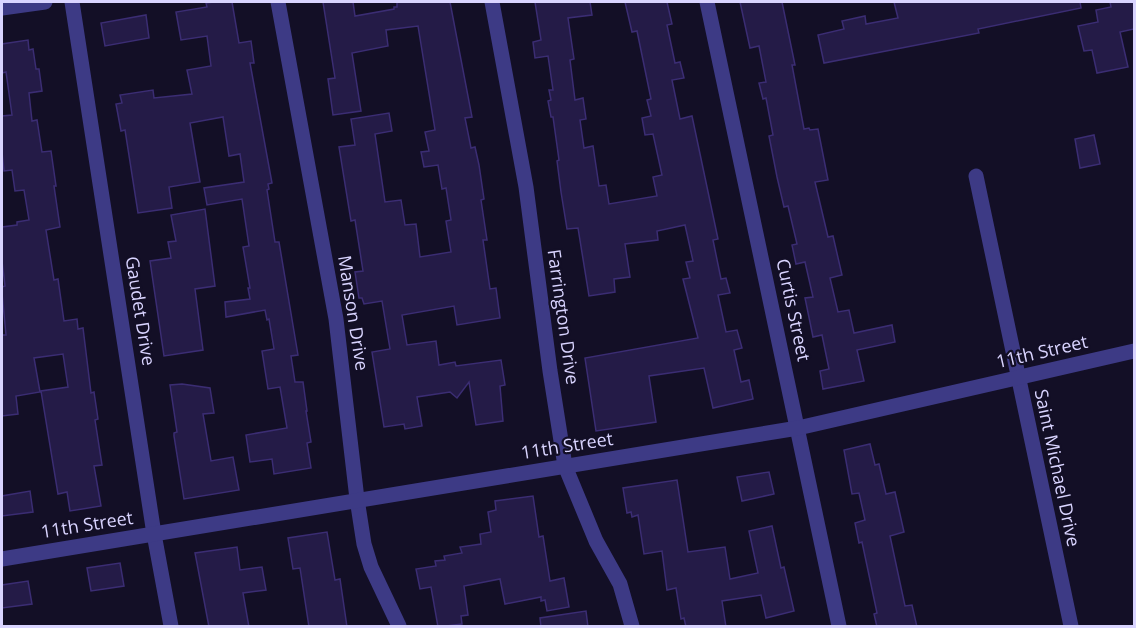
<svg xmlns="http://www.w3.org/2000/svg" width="1136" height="628" viewBox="0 0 1136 628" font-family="'Open Sans',sans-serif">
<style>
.building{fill:#241b47;stroke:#3b2d73;stroke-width:1.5}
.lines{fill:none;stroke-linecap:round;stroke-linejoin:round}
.minor{stroke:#3d3a85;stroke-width:15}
.labels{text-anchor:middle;stroke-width:4.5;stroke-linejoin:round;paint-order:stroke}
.street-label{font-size:18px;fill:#d9d4ff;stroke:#130f26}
</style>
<rect width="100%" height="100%" fill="#130f26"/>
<g class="building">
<polygon points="214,2 232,2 239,43 251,41 254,63 250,63 272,183 268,184 269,189 267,190 275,242 279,242 298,355 291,356 295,382 303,382 307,411 306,411 311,442 307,443 311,468 274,474 272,459 250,462 246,435 287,428 280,387 268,389 262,351 274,349 269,319 267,320 265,310 226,317 225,302 250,299 248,288 250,288 243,247 249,246 242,199 207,205 204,188 244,182 240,154 229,156 223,117 190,123 200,182 169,187 172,208 138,213 125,130 121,131 116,104 122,103 120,95 153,90 154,98 192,94 187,70 211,66 207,36 181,40 176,12 207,7 206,3"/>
<polygon points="323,2 353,2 355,16 394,9 394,7 397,7 397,2 450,2 472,117 465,118 471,148 475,147 479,165 484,199 481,200 487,240 483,240 490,289 496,288 500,318 457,325 454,306 402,315 407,345 436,341 439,365 455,362 456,366 501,360 505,385 500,386 503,421 476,425 469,382 457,398 450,392 417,397 422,426 405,429 404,424 384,427 372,352 390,349 382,301 364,304 362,298 359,298 355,272 363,271 355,220 351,221 339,147 355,145 351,119 389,113 392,131 375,134 385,202 401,200 405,225 416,224 420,257 451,252 446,221 451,220 446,188 442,189 438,165 424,167 421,152 429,151 425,132 435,130 418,26 386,30 388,46 352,53 361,111 333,115 328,79 335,78"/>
<polygon points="535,2 590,2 592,15 568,18 574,59 570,60 575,100 583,98 586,119 580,120 584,148 593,146 599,186 606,185 609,204 657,196 653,177 662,175 653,134 645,135 642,118 651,116 647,100 651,99 637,31 632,32 625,2 667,2 672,24 667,25 675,63 680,62 684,78 672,80 680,119 692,116 718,239 713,240 721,279 726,278 730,293 718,295 726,332 737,330 742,348 734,350 741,382 749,380 753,399 713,408 704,368 649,376 656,422 596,431 585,358 698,338 683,279 690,278 686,262 693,261 685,225 657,231 658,240 625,244 630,277 614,279 615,292 589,296 578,228 567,229 561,192 557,161 559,160 553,117 551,117 548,101 551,100 549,90 553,90 548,56 535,58 533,42 541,40"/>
<polygon points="740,2 782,2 795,65 792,65 804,129 809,128 810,130 818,129 828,180 815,182 828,237 833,236 842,275 830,278 838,312 849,310 854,333 892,325 895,342 857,350 864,381 823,389 820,371 829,369 822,335 813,337 805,298 813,297 805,262 796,264 792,245 797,244 788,206 784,207 777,177 769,136 773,135 766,98 763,99 759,83 766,82 759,46 750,48"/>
<polygon points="894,2 1080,2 1081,8 978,29 979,33 824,63 818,35 844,29 842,21 865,16 866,24 898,18"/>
<polygon points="1110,2 1134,2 1134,29 1120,32 1128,67 1097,73 1092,50 1084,51 1078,26 1098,22 1096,10 1111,7"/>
<polygon points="146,15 149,38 105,46 101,23"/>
<polygon points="28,40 29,50 33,49 36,69 39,69 42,91 29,93 32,121 37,120 42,152 51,151 56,186 54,186 60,227 46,230 54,280 58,279 64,321 77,319 78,329 83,328 91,393 94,392 98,419 95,420 102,465 94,466 101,506 70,511 67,492 58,494 41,391 68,387 63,354 34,358 40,392 16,396 18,414 2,416 2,335 6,335 2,293 2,287 5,286 2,261 2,227 17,225 17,222 29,220 24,190 15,191 12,170 4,171 2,152 2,116 12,115 6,72 2,73 2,44"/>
<polygon points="1094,135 1100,164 1080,168 1075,139"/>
<polygon points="205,209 215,286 195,289 203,350 164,356 150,261 171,258 168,242 176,241 171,215"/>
<polygon points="182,384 210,388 214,413 203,414 211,461 233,457 239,490 184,499 174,436 174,433 177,432 170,385"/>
<polygon points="870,444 875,465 879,464 886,494 895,492 904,532 890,536 905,606 912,605 917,627 877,627 874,614 877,613 862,542 859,543 855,523 865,520 859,493 852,494 844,450"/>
<polygon points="769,472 774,494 742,501 737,477"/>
<polygon points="677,480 688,552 725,547 730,579 758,573 749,531 772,526 781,568 784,567 794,611 766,618 761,595 722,601 726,627 686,627 684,618 681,619 676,588 667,590 662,551 644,554 638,515 632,517 631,512 627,513 623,488"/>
<polygon points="30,491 33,512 2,516 2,496"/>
<polygon points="533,496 539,537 543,536 550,581 564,578 569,607 547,611 545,600 541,601 541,597 505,604 500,579 464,586 468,615 461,616 462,624 438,627 431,587 420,589 416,569 436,566 435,561 445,560 444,556 462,553 460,547 481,544 480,534 491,532 488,512 496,510 495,501"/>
<polygon points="327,532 335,580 340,579 347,627 309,627 300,568 293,569 288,538"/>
<polygon points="237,547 240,570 262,567 266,590 243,593 249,627 209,627 195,553"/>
<polygon points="120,563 124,586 91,591 87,568"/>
<polygon points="28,581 32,604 2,608 2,585"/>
<polygon points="586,611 588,627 541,627 540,618"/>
</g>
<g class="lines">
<g class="minor">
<polyline points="72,2 154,534 171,626"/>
<polyline points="278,2 336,319 357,499 364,544 371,567 399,626"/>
<polyline points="492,2 526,187 550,371 565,466 596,541 620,584 632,626"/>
<polyline points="707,2 839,626"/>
<polyline points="2,8 45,2"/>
<polyline points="976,176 1071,626"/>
<polyline points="2,559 798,428 1134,351"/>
</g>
</g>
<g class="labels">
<g class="street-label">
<text transform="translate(793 310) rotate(78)" y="6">Curtis Street</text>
<text transform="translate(140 311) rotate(81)" y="6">Gaudet Drive</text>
<text transform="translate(353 313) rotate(81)" y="6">Manson Drive</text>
<text transform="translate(563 317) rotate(82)" y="6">Farrington Drive</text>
<text transform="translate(1042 352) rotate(-13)" y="6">11th Street</text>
<text transform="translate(567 446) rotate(-9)" y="6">11th Street</text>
<text transform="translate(1057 468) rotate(78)" y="6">Saint Michael Drive</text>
<text transform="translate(87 525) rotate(-9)" y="6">11th Street</text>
</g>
</g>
<rect width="1136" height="628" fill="none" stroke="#d9d4ff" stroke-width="6"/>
</svg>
